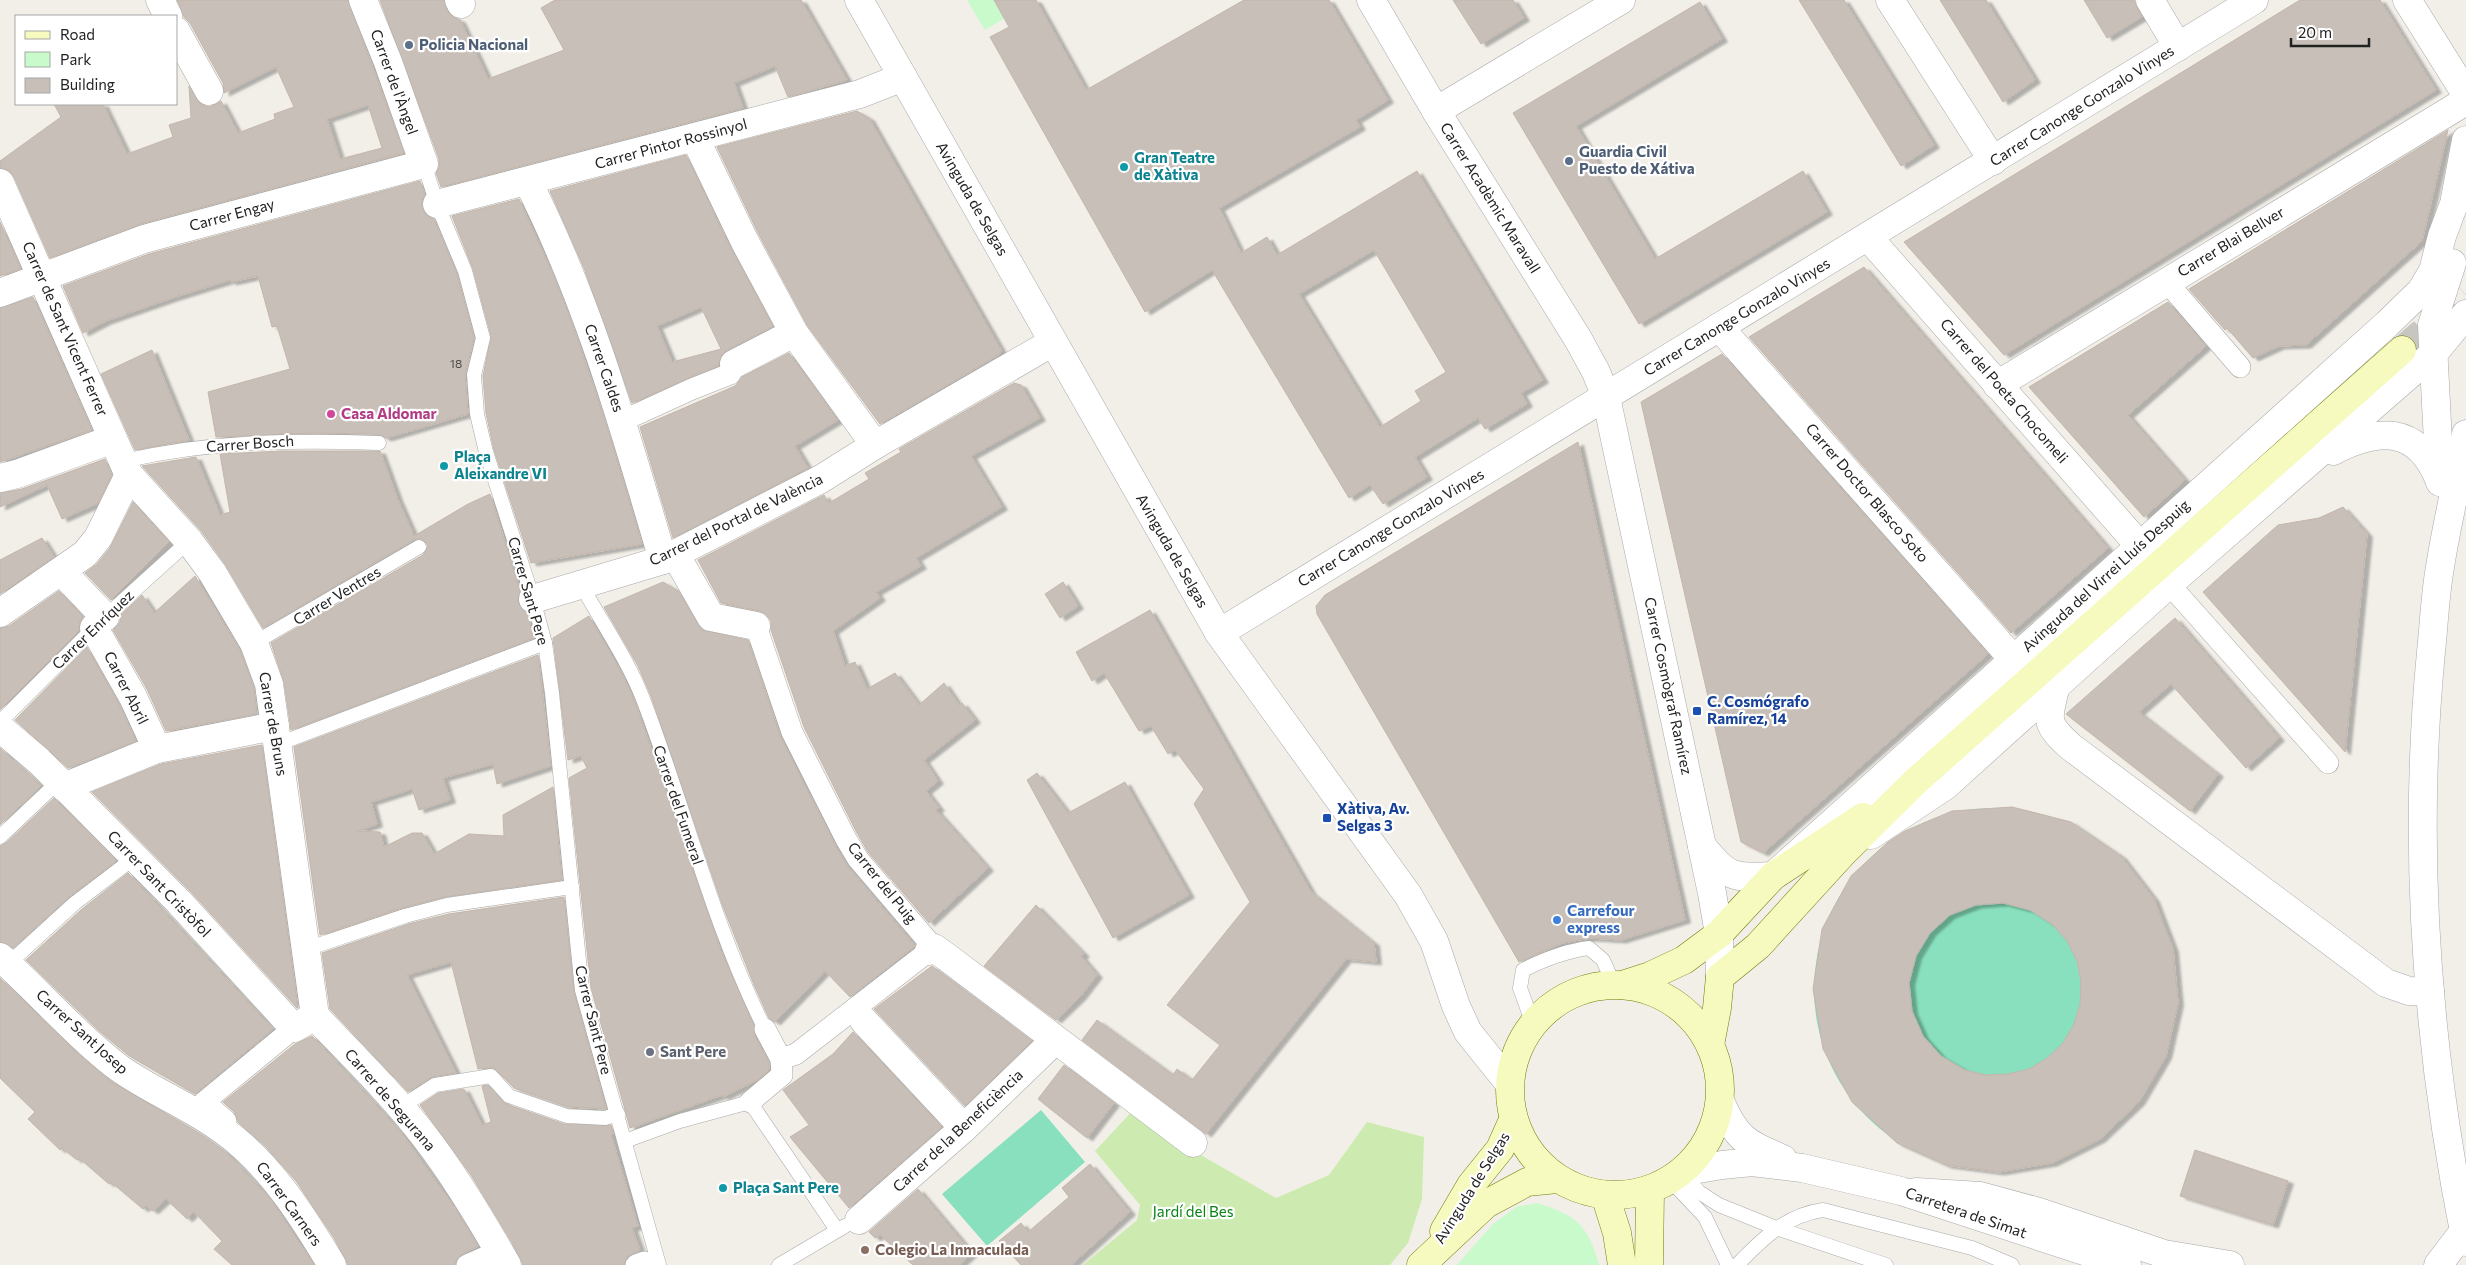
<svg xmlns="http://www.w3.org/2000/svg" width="2466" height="1265" viewBox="0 0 2466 1265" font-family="Commissioner,sans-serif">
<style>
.grass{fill:#cdebb0}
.park{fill:#c8facc}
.pitch{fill:#88e0be}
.building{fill:#c7bfb8;stroke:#c4b6ab;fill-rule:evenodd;filter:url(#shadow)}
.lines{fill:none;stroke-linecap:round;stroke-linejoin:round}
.secondary-tunnel{stroke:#c8c6c1;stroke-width:28;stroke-dasharray:28 14;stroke-linecap:butt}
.service-casing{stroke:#a9a9a9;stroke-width:15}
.pedestrian-casing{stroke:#a9a9a9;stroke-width:22}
.minor-casing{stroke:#a9a9a9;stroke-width:29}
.tertiary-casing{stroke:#a9a9a9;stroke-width:29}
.secondary-casing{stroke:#707d05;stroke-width:29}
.service{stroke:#fff;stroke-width:14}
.pedestrian{stroke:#fff;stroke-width:21}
.minor{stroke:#fff;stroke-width:28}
.tertiary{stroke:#fff;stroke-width:28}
.secondary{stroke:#f7fabf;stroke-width:28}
.service-dot{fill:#5c6f8a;stroke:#fff;stroke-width:2}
.culture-dot{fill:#0f9aa8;stroke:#fff;stroke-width:2}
.hotel-dot{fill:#d1479c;stroke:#fff;stroke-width:2}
.transit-dot{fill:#1a4fb4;stroke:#fff;stroke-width:2}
.shop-dot{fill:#3f7fe0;stroke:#fff;stroke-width:2}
.worship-dot{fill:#6b7280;stroke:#fff;stroke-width:2}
.education-dot{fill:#8d6e63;stroke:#fff;stroke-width:2}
.labels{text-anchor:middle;stroke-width:4.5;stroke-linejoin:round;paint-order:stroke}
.number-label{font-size:12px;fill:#4b4948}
.service-label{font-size:15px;font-weight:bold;fill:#4e5e75;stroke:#fff;text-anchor:start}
.street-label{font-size:15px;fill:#222;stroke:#fff}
.culture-label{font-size:15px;font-weight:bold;fill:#0d838f;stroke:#fff;text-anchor:start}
.hotel-label{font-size:15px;font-weight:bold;fill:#b23c85;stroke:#fff;text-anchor:start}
.transit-label{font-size:15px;font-weight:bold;fill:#164399;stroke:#fff;text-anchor:start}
.shop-label{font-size:15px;font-weight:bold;fill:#366cbe;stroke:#fff;text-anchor:start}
.worship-label{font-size:15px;font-weight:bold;fill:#5b616d;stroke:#fff;text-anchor:start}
.park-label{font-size:15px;fill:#0c8416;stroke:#fff}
.education-label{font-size:15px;font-weight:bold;fill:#785e54;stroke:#fff;text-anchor:start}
</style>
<defs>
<filter id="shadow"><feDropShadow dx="5.5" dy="3" stdDeviation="1" flood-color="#0004"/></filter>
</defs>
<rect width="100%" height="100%" fill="#f2efe9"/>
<polygon class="grass" points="1135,1108 1192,1150 1276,1198 1329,1175 1367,1122 1424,1137 1422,1199 1408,1243 1390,1265 1083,1265 1137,1220 1140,1205 1095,1151"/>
<g class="park">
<polygon points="967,0 1036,0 985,30"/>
<path d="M1537,1203C1576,1215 1588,1225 1599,1265H1457L1493,1224L1516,1207Z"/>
</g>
<g class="pitch">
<circle cx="1995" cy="989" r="181"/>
<polygon points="1041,1110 1085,1162 987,1246 942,1194"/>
</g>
<g class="building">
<path d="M177,0H348L404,153L140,224L50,258L14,177L9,170L0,168V161L61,117L54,104H103L127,154L173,137L169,125L191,118L189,86L201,105L209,107L221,101L238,133L275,119L274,114L294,107L276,67L224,93L223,83L190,23L184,17ZM368,105L382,148L340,159L327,119Z"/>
<polygon points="380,0 444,0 447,11 453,17 460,20 488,79 564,50 541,8 555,0 801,0 847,80 788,97 775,66 734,83 743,108 441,187 436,173 439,167 439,159"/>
<path d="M994,0H1036L1086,90L1244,0H1329L1388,100L1356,120L1360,127L1219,208L1241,253L1267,237L1277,255L1417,171L1543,380L1521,393L1527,404L1485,429L1478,418L1415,457L1427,477L1383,504L1370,485L1349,498L1212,270L1145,312L990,37L1009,27ZM1374,250L1446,372L1415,391L1421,401L1380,427L1299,294Z"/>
<polygon points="1453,0 1513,0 1524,18 1481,44"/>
<polygon points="1799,0 1844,0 1934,145 1901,166"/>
<polygon points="1940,0 1986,0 2035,80 2003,102"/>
<polygon points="2084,0 2134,0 2142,17 2107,38"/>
<polygon points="2300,0 2380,0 2436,90 2004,355 1904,242"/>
<polygon points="1700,2 1722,39 1576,126 1655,259 1803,171 1827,212 1639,324 1513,113"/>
<polygon points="857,111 869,118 1001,350 1000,354 880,424 807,325 759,235 717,147"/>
<polygon points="2448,130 2422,241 2306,345 2279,346 2253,358 2227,328 2225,330 2189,289"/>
<path d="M686,155L731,249L773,326L727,350L721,356L719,365L632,403L584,268L550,191ZM701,307L721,349L672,362L657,326Z"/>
<polygon points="420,181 425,195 422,200 422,208 426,215 434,219 457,274 474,338 465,375 468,414 410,431 386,438 379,434 314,433 216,437 208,392 290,369 277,326 272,327 258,276 231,282 230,280 172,298 106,321 83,333 63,286 149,254"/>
<polygon points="519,199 555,279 573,326 605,420 642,544 531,563 494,450 486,413 483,376 491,336 473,269 452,216"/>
<polygon points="0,222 21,269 0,276"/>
<polygon points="1864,267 2108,548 2011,633 1749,337"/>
<polygon points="33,297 92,430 0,462 0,308"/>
<polygon points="2168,302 2206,346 2128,415 2185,480 2144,517 2029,387"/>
<polygon points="152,350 189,440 135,450 101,374"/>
<polygon points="789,353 838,420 795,446 808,468 673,538 640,427 735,386 742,377"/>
<polygon points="1722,354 1988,654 1763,853 1741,842 1641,402"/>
<polygon points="1014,383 1021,385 1040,418 971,456 1002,507 916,558 921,566 876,592 880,598 833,631 845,666 855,662 867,689 895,673 919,705 944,683 959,705 962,703 975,720 924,760 938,781 926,791 939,808 936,810 988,868 929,923 868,852 857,833 804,727 771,630 771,621 766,614 760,611 721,603 698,560 824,495 829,503 869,479 865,473 901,452 899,449"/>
<polygon points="1578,442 1685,920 1621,940 1591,938 1562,943 1519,962 1317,614 1316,606 1325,595"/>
<polygon points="282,451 380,451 398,500 414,536 468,504 490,494 520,591 518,603 527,613 534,638 291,730 284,682 271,643 423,555 428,546 423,539 415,539 263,628 225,564 202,532 142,466 196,457 220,515 230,512 220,454"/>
<polygon points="105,459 112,475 98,503 62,519 47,485 0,507 0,493 22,489"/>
<polygon points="133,502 169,542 111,600 85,573 97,564 110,548"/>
<polygon points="2343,507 2367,534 2345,752 2203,592 2278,525 2319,518"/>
<polygon points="42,538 54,557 0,594 0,560"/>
<polygon points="195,576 240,650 254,688 257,714 166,731 147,689 113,630 120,622 120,615 142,595 154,613"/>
<polygon points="663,582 678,591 702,630 748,640 781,738 835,845 848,867 915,946 850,997 825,971 775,1022 769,1018 754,985 722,904 651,696 638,666 604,607"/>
<polygon points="1063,582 1078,606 1060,618 1045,594"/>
<polygon points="59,591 83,617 80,621 79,631 0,710 0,628 9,626"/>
<polygon points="1150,610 1311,892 1374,943 1376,962 1346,959 1206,1134 1082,1040 1097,1020 1173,1075 1177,1069 1192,1080 1220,1045 1167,1005 1250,902 1194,804 1204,789 1175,750 1168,754 1151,726 1139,731 1104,673 1092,681 1076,652"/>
<polygon points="589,616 622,674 635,702 721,951 754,1025 754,1035 769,1062 769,1070 757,1080 723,1097 722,1095 630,1128 591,988 569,778 587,768 581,756 568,760 553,638"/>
<polygon points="2175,618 2279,738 2246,768 2171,684 2139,712 2218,774 2190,811 2066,714"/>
<polygon points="87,647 119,704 136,741 68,768 15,720"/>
<polygon points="538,655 551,766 497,784 493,764 443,778 450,800 419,810 412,789 371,802 377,824 357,831 380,832 384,847 412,833 422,833 434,854 469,834 504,836 503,815 553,787 562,880 445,897 402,908 320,935 294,747"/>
<polygon points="262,745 298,1008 297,1008 190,891 92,792 161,764"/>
<polygon points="0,748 41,786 0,825"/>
<polygon points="1037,773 1068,813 1125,782 1189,895 1113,938 1027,780"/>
<polygon points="54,798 116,861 70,896 13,948 0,942 0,846 6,843"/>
<path d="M2012,807L2071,822L2121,856L2154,899L2173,949L2178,1003L2166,1056L2139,1102L2100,1139L2052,1163L1999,1172L1946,1165L1897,1143L1852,1102L1823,1049L1813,989L1822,929L1851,876L1888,842L1905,831L1952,811ZM2003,903L2030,910L2053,925L2067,941L2077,961L2081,982L2080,1004L2074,1024L2063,1043L2047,1058L2029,1069L2008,1074L1986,1075L1965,1070L1941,1056L1923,1036L1912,1011L1909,983L1916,956L1930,933L1950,915L1976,905Z"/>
<polygon points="128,873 273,1029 195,1094 128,1055 98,1030 26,960 81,910"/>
<polygon points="564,897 574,992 606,1109 569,1107 514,1088 494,1068 478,1069 451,962 407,975 456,1073 431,1077 408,1092 330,1009 322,953 408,924 449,914"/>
<polygon points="1036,905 1084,954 1081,956 1097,975 1080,997 1056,1020 984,966"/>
<polygon points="932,966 1032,1041 965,1106 874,1009"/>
<polygon points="0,978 77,1053 109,1080 199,1133 228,1154 271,1200 314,1265 232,1265 214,1249 222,1241 194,1212 187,1219 166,1199 153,1211 146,1206 143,1209 111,1182 109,1184 79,1158 77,1160 62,1148 60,1150 28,1119 35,1112 0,1078"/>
<polygon points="853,1032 942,1127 849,1208 790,1137 809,1125 783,1090 833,1054"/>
<polygon points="312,1036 400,1131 455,1208 478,1246 462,1254 457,1258 455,1265 348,1265 334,1238 296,1181 265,1146 238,1122 234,1112 223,1102 295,1044"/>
<polygon points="1064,1065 1114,1103 1087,1138 1038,1099"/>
<polygon points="488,1085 506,1104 564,1124 611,1125 613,1134 611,1135 638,1226 632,1228 640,1250 627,1257 624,1265 523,1265 511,1241 471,1175 420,1105 438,1093 464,1089 482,1125 491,1122 482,1086"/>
<polygon points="2195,1150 2288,1181 2273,1225 2180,1196"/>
<polygon points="1090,1164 1130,1212 1071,1265 1021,1265 999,1241 1021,1223 1028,1232 1069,1197 1062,1188"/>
<polygon points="918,1189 972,1253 959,1265 913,1265 880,1235 875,1238 869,1232"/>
</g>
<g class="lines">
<polyline class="secondary-tunnel" points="2402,350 2466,295"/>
<g class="service-casing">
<g id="service">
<polyline points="424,164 437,204 465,271 483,338 474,375 477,414 486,452 533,599 545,643 552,693 582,990 659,1265"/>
<path d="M123,461C211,441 290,440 379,443"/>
<path d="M582,586C602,623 628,660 643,699C685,808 712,923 765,1029"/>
<polyline points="254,643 419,547"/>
<polyline points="0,722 105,617 189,541"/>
<polyline points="278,744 545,643"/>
<polyline points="0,837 59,781"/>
<polyline points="306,949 405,916 447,905 572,887"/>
<polyline points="8,964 75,903 134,858"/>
<path d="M1533,1024L1520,988L1523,970C1545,959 1565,951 1589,948L1603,960L1614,985"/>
<polyline points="401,1107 435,1085 491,1076 509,1096 567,1116 605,1118 618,1114"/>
<polyline points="625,1141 680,1121 750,1102 837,1230"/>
<polyline points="1681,1172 1699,1192 1719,1205 1776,1228 1886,1265"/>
<polyline points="1670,1180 1705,1217 1728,1265"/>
<polyline points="779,1265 845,1226"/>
<path d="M1737,1265C1762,1239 1786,1215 1823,1210L1972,1248L2012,1265"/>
</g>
</g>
<g class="pedestrian-casing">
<g id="pedestrian">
<polyline points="2166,281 2240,367"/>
<polyline points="622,421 692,389 730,374 734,364"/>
<polyline points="2169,584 2328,763"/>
<polyline points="756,626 792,732 846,839 858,859 934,948"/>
<polyline points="781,1059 796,1054 929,951"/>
<polyline points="750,1102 782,1075 781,1059 765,1029"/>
<polyline points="226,1121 204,1102 294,1028"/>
<polyline points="467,1265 499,1251"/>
<polyline points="636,1265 644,1262"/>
</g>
</g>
<g class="minor-casing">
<g id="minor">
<polyline points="160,0 168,16"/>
<polyline points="459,0 461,4"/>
<polyline points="1890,0 1993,161"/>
<polyline points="2150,0 2178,47"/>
<polyline points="2407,0 2466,94"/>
<polyline points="176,31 209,91"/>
<polyline points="1436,111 1621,0"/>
<polyline points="695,138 745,242 794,333 875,445"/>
<path d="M528,182C589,302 625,431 663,560"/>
<polyline points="0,183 129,475 189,541 212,572 254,643 269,684 315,1016"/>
<polyline points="437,204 860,94 903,77"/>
<polyline points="1868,237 2139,545"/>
<polyline points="0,293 144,239 424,164 388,62 363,0"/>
<polyline points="1719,327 2014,660"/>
<polyline points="734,364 794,333"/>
<polyline points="1997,385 2466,101"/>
<path d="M2466,434C2458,478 2447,522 2440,567C2435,595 2434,624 2431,652C2412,849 2427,1049 2466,1242"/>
<path d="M2333,451C2378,428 2417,425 2439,479"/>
<polyline points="0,478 17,474 113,439"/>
<polyline points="2440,482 2432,325 2452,263"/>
<polyline points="675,554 711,617 756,626"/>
<polyline points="62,572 105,617"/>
<polyline points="533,599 663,560 675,554 821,479 875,445 1053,342"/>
<polyline points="0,613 85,554 98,538 129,475"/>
<polyline points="94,628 133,697 157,749"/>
<polyline points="1219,633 2254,0"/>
<path d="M2056,685C2048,719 2043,722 2071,747L2386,983L2409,991L2430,992"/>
<polyline points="0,728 39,761 179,902 294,1028 315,1016"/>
<polyline points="64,787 157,749 275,726"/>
<polyline points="1871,835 1945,786 2169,584 2434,353 2466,314"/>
<path d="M1702,846C1727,877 1733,879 1773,876L2387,324L2421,291L2433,271L2442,236L2454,204L2466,140"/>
<polyline points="929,951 934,948 948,958 1193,1143"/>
<path d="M0,957C40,993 76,1035 119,1068C151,1091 188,1105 220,1128C269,1162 302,1215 332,1265"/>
<path d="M315,1016C352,1055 392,1094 425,1137C456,1177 482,1221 507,1265"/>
<polyline points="864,1021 964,1128"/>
<polyline points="1916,1192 1980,1196 2039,1212 2164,1254 2230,1265"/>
<polyline points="859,1220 964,1128 1055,1040"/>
<polyline points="2438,1265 2464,1231"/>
</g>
</g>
<g class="tertiary-casing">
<g id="tertiary">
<polyline points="859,0 1219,633 1408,895 1434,941 1456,1006 1468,1032 1509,1083"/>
<polyline points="1371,0 1436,111 1578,339 1596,372 1606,397 1712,893 1719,934 1720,977"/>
<path d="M1720,1101C1736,1139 1746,1143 1783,1159"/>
<polyline points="1681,1172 1722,1165 1752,1162 1802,1168 1901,1191 2127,1265"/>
</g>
</g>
<g class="secondary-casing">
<g id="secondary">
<circle cx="1615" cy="1090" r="105"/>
<polyline points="1622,985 1650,976 1684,960 1719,934 1773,876 1863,817"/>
<polyline points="1710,1045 1717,1008 1720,977 1758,946 1842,854 1916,781 2402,350"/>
<polyline points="1605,1195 1617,1233 1622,1265"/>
<polyline points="1444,1231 1471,1185 1500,1149 1513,1120"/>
<polyline points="1421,1265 1486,1204 1527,1182 1557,1179"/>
<polyline points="1649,1265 1650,1190"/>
</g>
</g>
<use href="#service" class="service"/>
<use href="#pedestrian" class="pedestrian"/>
<use href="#minor" class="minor"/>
<use href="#tertiary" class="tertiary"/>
<use href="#secondary" class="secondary"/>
</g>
<g class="service-dot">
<circle cx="409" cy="45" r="5"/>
<circle cx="1569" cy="161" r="5"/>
</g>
<g class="culture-dot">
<circle cx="1124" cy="167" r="5"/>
<circle cx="444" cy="466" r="5"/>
<circle cx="723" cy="1188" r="5"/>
</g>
<circle class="hotel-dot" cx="331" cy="414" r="5"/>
<g class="transit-dot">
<rect x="1692" y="706" width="10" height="10" rx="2.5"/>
<rect x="1322" y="813" width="10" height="10" rx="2.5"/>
</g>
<circle class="shop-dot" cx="1557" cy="920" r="5"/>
<circle class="worship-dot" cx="650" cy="1052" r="5"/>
<circle class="education-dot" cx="865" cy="1250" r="5"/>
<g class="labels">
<g class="number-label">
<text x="456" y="368">18</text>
</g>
<g class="service-label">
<text x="419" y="50">Policia Nacional</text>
<text x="1579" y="157">Guardia Civil<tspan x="1579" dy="17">Puesto de Xátiva</tspan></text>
</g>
<g class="street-label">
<text transform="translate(394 82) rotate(70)" y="5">Carrer de l'Àngel</text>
<text transform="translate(2082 106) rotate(-32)" y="5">Carrer Canonge Gonzalo Vinyes</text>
<text transform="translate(671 144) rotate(-15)" y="5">Carrer Pintor Rossinyol</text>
<text transform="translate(1490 198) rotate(58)" y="5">Carrer Acadèmic Maravall</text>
<text transform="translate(972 199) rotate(60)" y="5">Avinguda de Selgas</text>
<text transform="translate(232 215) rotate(-15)" y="5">Carrer Engay</text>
<text transform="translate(2231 242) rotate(-31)" y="5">Carrer Blai Bellver</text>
<text transform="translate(1737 317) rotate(-31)" y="5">Carrer Canonge Gonzalo Vinyes</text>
<text transform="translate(65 329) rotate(66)" y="5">Carrer de Sant Vicent Ferrer</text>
<text transform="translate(604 368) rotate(71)" y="5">Carrer Caldes</text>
<text transform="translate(2004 391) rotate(49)" y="5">Carrer del Poeta Chocomeli</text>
<text transform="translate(250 444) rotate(-4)" y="5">Carrer Bosch</text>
<text transform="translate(1867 493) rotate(49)" y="5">Carrer Doctor Blasco Soto</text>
<text transform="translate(736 520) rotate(-26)" y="5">Carrer del Portal de València</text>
<text transform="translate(1391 528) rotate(-31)" y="5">Carrer Canonge Gonzalo Vinyes</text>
<text transform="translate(1172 551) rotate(60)" y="5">Avinguda de Selgas</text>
<text transform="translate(2106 576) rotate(-42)" y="5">Avinguda del Virrei Lluís Despuig</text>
<text transform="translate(528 591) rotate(74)" y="5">Carrer Sant Pere</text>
<text transform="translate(337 596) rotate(-31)" y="5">Carrer Ventres</text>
<text transform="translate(93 630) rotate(-44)" y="5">Carrer Enríquez</text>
<text transform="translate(1668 686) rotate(78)" y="5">Carrer Cosmògraf Ramírez</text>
<text transform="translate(126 688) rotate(63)" y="5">Carrer Abril</text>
<text transform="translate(273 724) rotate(80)" y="5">Carrer de Bruns</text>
<text transform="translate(678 805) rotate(71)" y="5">Carrer del Fumeral</text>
<text transform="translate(882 883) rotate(51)" y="5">Carrer del Puig</text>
<text transform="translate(159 884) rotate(46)" y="5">Carrer Sant Cristòfol</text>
<text transform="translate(593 1020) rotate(76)" y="5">Carrer Sant Pere</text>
<text transform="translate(82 1032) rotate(42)" y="5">Carrer Sant Josep</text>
<text transform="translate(390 1100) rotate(49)" y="5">Carrer de Segurana</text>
<text transform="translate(958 1131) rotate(-43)" y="5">Carrer de la Beneficiència</text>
<text transform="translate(1472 1188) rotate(-58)" y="5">Avinguda de Selgas</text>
<text transform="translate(289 1204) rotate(54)" y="5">Carrer Carners</text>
<text transform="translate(1966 1213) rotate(19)" y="5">Carretera de Simat</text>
</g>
<g class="culture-label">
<text x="1134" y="163">Gran Teatre<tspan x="1134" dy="17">de Xàtiva</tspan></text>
<text x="454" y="462">Plaça<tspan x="454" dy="17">Aleixandre VI</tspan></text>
<text x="733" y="1193">Plaça Sant Pere</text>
</g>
<g class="hotel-label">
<text x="341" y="419">Casa Aldomar</text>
</g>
<g class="transit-label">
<text x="1707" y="707">C. Cosmógrafo<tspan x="1707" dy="17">Ramírez, 14</tspan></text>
<text x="1337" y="814">Xàtiva, Av.<tspan x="1337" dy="17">Selgas 3</tspan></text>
</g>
<g class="shop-label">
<text x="1567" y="916">Carrefour<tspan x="1567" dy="17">express</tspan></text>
</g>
<g class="worship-label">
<text x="660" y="1057">Sant Pere</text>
</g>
<g class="park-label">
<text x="1193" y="1217">Jardí del Bes</text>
</g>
<g class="education-label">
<text x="875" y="1255">Colegio La Inmaculada</text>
</g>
</g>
<rect x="15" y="15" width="162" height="90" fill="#ffffff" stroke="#a7a7a7"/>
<rect x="25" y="31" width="25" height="8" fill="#f7fabf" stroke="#a7a7a7"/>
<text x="60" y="40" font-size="15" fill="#222222">Road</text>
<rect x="25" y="52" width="25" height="15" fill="#c8facc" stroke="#a7a7a7"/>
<text x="60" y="65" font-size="15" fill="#222222">Park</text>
<rect x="25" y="78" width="25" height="15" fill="#c7bfb8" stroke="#a7a7a7"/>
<text x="60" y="90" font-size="15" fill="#222222">Building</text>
<path d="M2291 38v8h78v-8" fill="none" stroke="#222222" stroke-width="2.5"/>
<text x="2298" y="38" font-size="15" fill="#222222" stroke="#ffffff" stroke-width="4" paint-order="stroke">20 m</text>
</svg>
